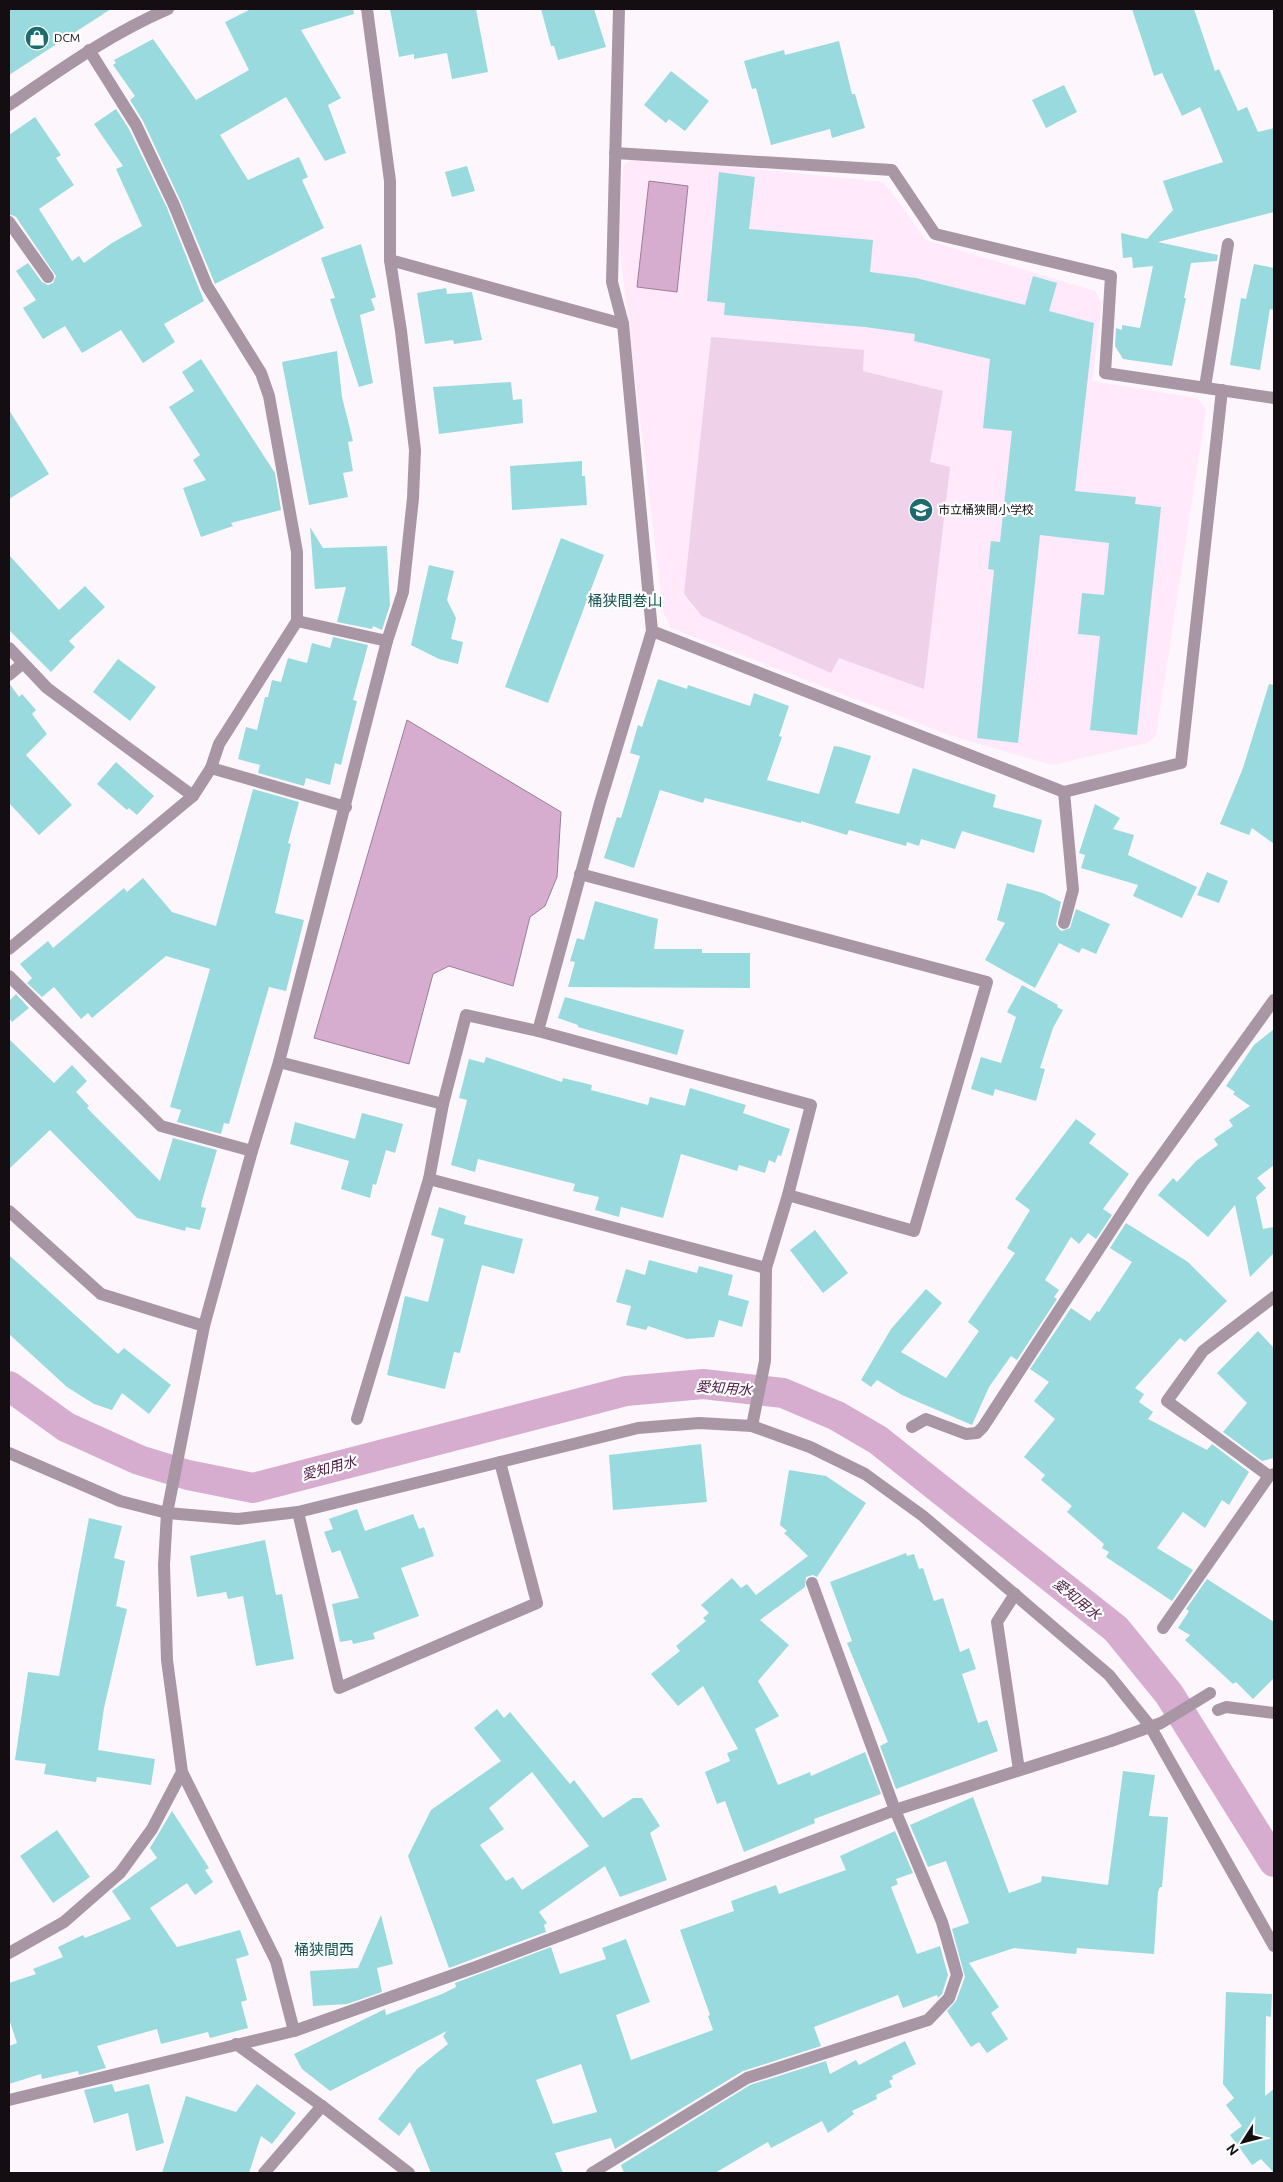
<svg xmlns="http://www.w3.org/2000/svg" width="1283" height="2182" viewBox="0 0 1283 2182" font-family="Ubuntu,'Noto Sans JP',sans-serif">
<style>
.built{fill:#ffe9fa}
.green{fill:#efd1e9}
.water{fill:#d7adcf;stroke:#9c7d97}
.lines{fill:none;stroke-linecap:round;stroke-linejoin:round}
.canal{stroke:#d7adcf;stroke-width:30}
.building{fill:#98dade;fill-rule:evenodd}
.service{stroke:#a996a5;stroke-width:12}
.minor{stroke:#a996a5;stroke-width:12}
.tertiary{stroke:#a996a5;stroke-width:12}
.labels{text-anchor:middle;stroke-width:4.5;stroke-linejoin:round;paint-order:stroke}
.poi-label{font-size:12px;fill:#140e13;stroke:#fff;text-anchor:start}
.water-label{font-size:14px;font-style:italic;fill:#4c1a45;stroke:#fff}
.quarter-label{font-size:15px;fill:#155255;stroke:#fff}
</style>
<rect width="100%" height="100%" fill="#fef6fd"/>
<polygon class="built" points="633,157 884,182 926,240 1095,291 1102,304 1092,381 1197,398 1206,410 1156,736 1148,743 1052,765 952,736 671,628 663,611 619,244 623,166"/>
<polygon class="green" points="711,337 864,350 863,371 943,391 930,462 950,467 924,689 839,658 831,673 702,616 684,594"/>
<g class="water">
<polygon points="649,181 688,186 677,292 637,287"/>
<polygon points="407,720 561,812 557,877 545,906 530,917 513,986 449,966 433,974 409,1064 314,1038"/>
</g>
<g class="lines">
<polyline class="canal" points="9,1386 66,1427 139,1460 188,1475 253,1488 626,1391 703,1384 783,1393 837,1416 878,1440 1116,1629 1169,1694 1274,1862"/>
</g>
<g class="building">
<polygon points="9,9 111,9 9,75"/>
<polygon points="251,9 353,9 354,14 301,30 341,98 328,105 346,153 325,161 286,97 220,135 248,180 299,157 308,177 302,180 324,228 215,284 181,202 143,121 130,100 135,96 113,65 116,63 114,60 153,39 196,100 249,70 225,22"/>
<polygon points="390,9 476,9 488,72 452,79 447,53 414,59 414,54 399,57"/>
<polygon points="541,9 594,9 606,47 558,60 554,46 551,46"/>
<polygon points="1132,9 1194,9 1215,71 1219,69 1238,111 1247,107 1258,132 1274,128 1274,212 1158,242 1218,255 1217,261 1191,263 1184,298 1186,298 1172,366 1123,359 1115,346 1116,328 1122,330 1122,325 1140,328 1153,266 1133,268 1132,257 1123,258 1121,233 1147,239 1173,210 1163,181 1223,162 1200,107 1182,116 1162,73 1154,76"/>
<polygon points="839,41 852,94 855,94 865,128 832,138 830,129 771,145 756,88 752,89 744,61 784,50 785,55"/>
<polygon points="671,71 709,101 685,131 669,119 666,123 644,105"/>
<polygon points="1064,85 1077,112 1046,128 1032,100"/>
<polygon points="116,109 129,129 167,208 204,301 164,324 175,342 143,363 121,330 82,353 65,326 43,339 23,308 36,300 16,271 28,263 42,282 48,285 53,283 56,276 16,217 9,214 9,135 35,117 61,155 56,158 74,185 39,209 72,261 79,256 84,263 112,243 142,226 116,169 123,166 94,124"/>
<polygon points="467,166 475,191 452,197 445,172"/>
<polygon points="719,172 755,177 749,229 873,240 870,272 916,278 1025,305 1033,276 1057,283 1049,311 1094,323 1075,491 1136,497 1135,504 1161,507 1137,735 1090,730 1100,636 1078,634 1082,593 1104,595 1109,543 1040,535 1018,743 977,738 994,570 988,569 991,541 1000,542 1012,431 983,428 990,359 914,341 915,334 865,327 724,315 725,303 707,301"/>
<polygon points="361,244 376,297 371,299 375,310 360,315 373,383 359,387 330,299 335,298 321,258"/>
<polygon points="1254,264 1274,268 1274,310 1270,309 1260,370 1230,365 1241,298 1246,299"/>
<polygon points="446,288 447,294 472,292 482,340 454,344 453,340 425,344 417,293"/>
<polygon points="337,351 342,397 353,441 348,442 353,471 343,473 348,497 309,505 282,362"/>
<polygon points="201,359 275,473 281,510 231,523 233,526 201,537 183,488 206,480 193,460 200,455 169,407 194,391 182,372"/>
<polygon points="511,382 513,400 522,399 523,423 439,434 433,387"/>
<polygon points="9,410 49,474 9,499"/>
<polygon points="582,461 582,476 585,476 587,505 512,510 510,466"/>
<polygon points="310,527 323,548 387,546 390,605 382,630 373,626 372,629 337,622 346,587 315,589"/>
<polygon points="561,538 604,555 548,703 505,687"/>
<polygon points="9,555 59,610 85,586 105,607 69,641 75,647 51,672 9,630"/>
<polygon points="429,565 454,571 447,600 456,618 451,639 463,642 458,664 439,659 411,645"/>
<polygon points="333,637 368,645 353,700 357,701 341,765 335,763 330,785 306,778 304,786 258,773 260,765 238,759 246,727 257,730 265,697 268,697 272,680 281,682 288,658 307,663 312,643 330,648"/>
<polygon points="118,659 156,687 130,721 93,692"/>
<polygon points="658,679 687,689 688,685 750,706 754,693 789,706 779,736 782,737 767,780 819,794 834,746 841,747 871,756 855,803 899,814 913,768 996,795 993,807 1042,820 1034,853 962,831 955,849 921,839 919,846 907,842 906,846 849,830 847,835 801,821 801,823 705,798 703,803 660,790 634,868 604,858 617,817 621,818 640,756 630,753 638,725 642,727"/>
<polygon points="9,683 19,697 22,694 36,710 32,714 47,734 26,755 72,805 39,835 9,803"/>
<polygon points="1269,684 1274,685 1274,844 1252,828 1249,835 1220,824 1243,768"/>
<polygon points="116,762 154,796 137,815 129,808 127,810 97,784"/>
<polygon points="253,789 299,802 288,843 291,844 275,913 304,920 286,991 269,987 229,1124 224,1123 221,1134 177,1122 181,1110 170,1107 210,969 166,956 92,1018 88,1013 81,1019 54,987 42,997 27,983 32,978 20,964 48,941 53,948 124,888 127,892 143,878 172,912 216,926"/>
<polygon points="1095,804 1120,818 1113,829 1134,835 1128,855 1197,887 1182,918 1133,896 1138,885 1081,868 1085,855 1079,853"/>
<polygon points="1207,872 1228,881 1219,903 1197,895"/>
<polygon points="1007,883 1043,893 1061,902 1056,925 1061,931 1070,928 1076,909 1110,924 1096,954 1082,948 1079,953 1059,943 1035,988 985,960 1005,923 997,920"/>
<polygon points="595,901 658,919 654,949 702,949 702,953 750,953 750,988 568,987 575,962 570,961 577,938 584,940"/>
<polygon points="1022,985 1058,1005 1057,1007 1063,1010 1053,1028 1040,1068 1045,1069 1036,1101 995,1089 993,1096 971,1089 981,1057 1001,1063 1016,1017 1007,1012"/>
<polygon points="16,994 29,1008 12,1022 9,1018 9,1001"/>
<polygon points="565,997 684,1030 677,1055 578,1027 578,1025 558,1018"/>
<polygon points="1274,1029 1274,1165 1257,1178 1266,1188 1256,1197 1263,1229 1274,1227 1274,1253 1250,1277 1235,1205 1208,1237 1158,1195 1173,1178 1177,1182 1196,1161 1218,1145 1214,1139 1233,1126 1229,1120 1250,1106 1233,1094 1235,1092 1226,1086 1254,1045"/>
<polygon points="9,1039 54,1083 72,1065 87,1081 76,1092 89,1106 87,1108 160,1181 173,1138 217,1150 202,1201 201,1207 206,1208 200,1230 186,1227 185,1231 137,1218 50,1130 9,1169"/>
<polygon points="486,1057 562,1082 563,1078 592,1085 591,1090 648,1105 650,1097 685,1106 690,1088 746,1105 743,1113 790,1129 781,1156 778,1155 775,1163 769,1160 765,1173 739,1165 737,1171 681,1154 663,1218 621,1207 619,1217 595,1210 599,1197 573,1191 575,1184 478,1159 475,1172 451,1165 467,1100 459,1098 469,1059 484,1063"/>
<polygon points="362,1113 403,1124 395,1153 386,1150 376,1185 373,1184 370,1198 341,1189 349,1161 290,1144 295,1122 355,1139"/>
<polygon points="1076,1119 1096,1134 1089,1143 1129,1174 1103,1209 1112,1215 1096,1239 1088,1233 1079,1244 1071,1237 1045,1280 1059,1290 1054,1297 1057,1299 1017,1360 1011,1356 989,1387 972,1425 902,1395 877,1380 871,1387 861,1380 891,1329 926,1289 942,1303 901,1352 946,1378 979,1331 968,1322 1015,1253 1007,1248 1030,1210 1015,1199"/>
<polygon points="439,1207 466,1216 464,1224 523,1239 514,1274 482,1265 460,1353 454,1352 445,1389 387,1375 405,1296 428,1302 444,1239 431,1235"/>
<polygon points="1126,1223 1188,1262 1227,1301 1185,1342 1180,1338 1135,1388 1144,1394 1139,1402 1153,1412 1148,1419 1207,1450 1212,1444 1249,1472 1229,1505 1222,1500 1205,1528 1183,1512 1157,1548 1193,1570 1172,1601 1106,1557 1109,1552 1102,1548 1104,1544 1067,1512 1072,1506 1041,1480 1045,1475 1024,1457 1055,1419 1034,1401 1049,1382 1030,1369 1071,1308 1090,1321 1097,1311 1099,1312 1132,1262 1110,1248"/>
<polygon points="815,1230 848,1273 823,1293 790,1250"/>
<polygon points="9,1255 118,1354 124,1348 171,1385 149,1414 122,1393 112,1410 94,1404 67,1387 9,1334"/>
<polygon points="649,1260 697,1273 699,1266 733,1275 728,1295 749,1301 742,1327 719,1320 714,1337 687,1339 648,1326 646,1330 626,1325 631,1306 616,1302 626,1269 645,1275"/>
<polygon points="1258,1331 1274,1348 1274,1458 1262,1461 1223,1432 1247,1403 1217,1373"/>
<polygon points="701,1444 707,1502 613,1510 609,1455"/>
<polygon points="789,1470 826,1476 866,1503 817,1577 813,1575 806,1577 805,1587 760,1620 789,1645 758,1681 779,1716 755,1729 778,1785 810,1772 811,1776 865,1752 881,1794 814,1819 815,1823 744,1852 725,1801 717,1804 705,1772 730,1761 727,1753 738,1749 703,1686 678,1706 651,1674 680,1651 676,1646 706,1621 703,1618 709,1613 701,1605 732,1578 741,1588 747,1584 756,1595 808,1556 784,1533 787,1531 780,1525"/>
<polygon points="357,1509 365,1531 413,1514 419,1529 424,1527 434,1556 401,1568 419,1616 373,1633 375,1639 353,1644 352,1640 340,1642 332,1604 359,1598 340,1550 332,1553 324,1532 333,1529 329,1519"/>
<polygon points="89,1518 122,1526 114,1558 125,1561 116,1606 127,1609 104,1708 98,1750 155,1759 151,1785 97,1777 96,1782 44,1774 46,1764 15,1760 28,1672 59,1676"/>
<polygon points="265,1540 276,1595 282,1594 294,1659 256,1666 243,1596 228,1599 226,1592 197,1597 190,1556"/>
<polygon points="906,1553 907,1556 914,1554 919,1569 923,1568 934,1601 943,1598 960,1652 969,1648 976,1669 962,1674 978,1723 987,1720 998,1751 896,1789 880,1746 888,1742 847,1643 852,1641 830,1582"/>
<polygon points="1207,1579 1274,1622 1274,1678 1253,1699 1236,1682 1233,1684 1185,1640 1190,1635 1178,1628 1189,1611 1186,1609"/>
<path d="M497,1709L504,1718L510,1712L570,1784L574,1780L603,1818L633,1798H642L660,1826L650,1833L667,1880L620,1897L605,1866L539,1912L547,1923L544,1925L546,1932L449,1968L408,1856L431,1810L501,1761L474,1728ZM532,1772L589,1846L522,1890L513,1877L506,1881L480,1845L504,1829L489,1808Z"/>
<polygon points="1123,1771 1155,1775 1149,1816 1168,1817 1162,1887 1160,1887 1158,1892 1154,1954 1077,1948 1076,1954 1014,1948 969,1963 999,2007 991,2013 1008,2039 987,2053 979,2042 971,2047 947,2011 956,2001 965,1977 952,1929 969,1923 946,1861 928,1867 910,1825 973,1797 1009,1893 1041,1882 1042,1876 1108,1885"/>
<polygon points="172,1811 209,1868 205,1870 213,1882 195,1895 187,1883 150,1908 177,1947 240,1930 249,1955 236,1959 247,2000 241,2002 248,2028 210,2038 208,2032 161,2044 157,2029 97,2046 106,2068 79,2075 78,2071 42,2079 41,2074 9,2084 9,2046 17,2043 9,2019 9,1983 36,1974 33,1969 63,1957 58,1947 83,1935 85,1938 131,1919 112,1891 157,1858 150,1848"/>
<polygon points="57,1830 90,1877 53,1903 20,1856"/>
<path d="M895,1831L913,1873L896,1879L898,1884L891,1887L917,1954L940,1946L948,1975L942,1994L938,1998L937,1995L903,2008L898,1995L814,2027L821,2046L743,2071L615,2149L611,2138L555,2153L563,2173H431L410,2122L399,2136L378,2119L417,2069L448,2044L443,2036L447,2031L330,2091L302,2069L294,2054L385,2009L386,2015L442,1994L456,1987L455,1983L551,1947L560,1974L606,1959L602,1948L626,1939L650,2002L616,2015L631,2060L713,2030L708,2016L710,2015L680,1930L734,1911L731,1901L776,1885L779,1894L846,1870L840,1856ZM581,2064L597,2112L553,2124L536,2080Z"/>
<polygon points="381,1915 393,1964 377,1968 382,1992 347,2004 313,2006 310,1971 358,1968"/>
<polygon points="1226,1992 1272,1994 1271,2017 1266,2016 1265,2096 1274,2089 1274,2173 1261,2159 1252,2165 1230,2135 1242,2126 1226,2105 1234,2098 1223,2084"/>
<polygon points="905,2041 916,2064 892,2076 893,2079 889,2081 892,2087 876,2095 877,2099 852,2111 854,2114 828,2133 822,2121 771,2148 768,2142 715,2173 624,2173 621,2165 750,2085 826,2061 830,2074 856,2060 859,2065"/>
<polygon points="112,2084 115,2092 149,2084 164,2143 136,2151 128,2113 94,2123 84,2090"/>
<polygon points="257,2084 296,2113 272,2144 261,2136 249,2173 162,2173 186,2096 236,2112"/>
</g>
<g class="lines">
<polyline class="service" points="9,1953 64,1922 120,1873 152,1829 182,1772"/>
<g class="minor">
<polyline points="619,9 612,282 623,324 652,631 1064,792 1181,763 1222,390"/>
<polyline points="615,153 892,170 935,234 1111,276 1105,373 1274,398"/>
<polyline points="9,222 48,277"/>
<polyline points="390,260 623,324"/>
<polyline points="1205,387 1228,244"/>
<polyline points="297,621 387,641"/>
<polyline points="9,648 47,688 193,796"/>
<polyline points="9,675 22,664"/>
<polyline points="211,768 346,807"/>
<polyline points="1064,792 1073,890 1064,923"/>
<polyline points="580,874 987,982 914,1231 788,1195"/>
<polyline points="9,949 193,796 211,768 219,744 297,621 297,552 269,396 261,373 207,286 174,205 136,125 89,50"/>
<polyline points="9,976 161,1126 252,1151"/>
<polyline points="538,1031 600,803 652,631"/>
<polyline points="279,1062 443,1104"/>
<polyline points="429,1179 766,1268"/>
<polyline points="9,1211 101,1294 204,1326"/>
<polyline points="357,1419 429,1179 443,1104 466,1015 538,1031 811,1105 788,1195 766,1268 765,1361 752,1426"/>
<polyline points="912,1427 926,1419 966,1434 977,1433 983,1427 1142,1183 1274,1000"/>
<polyline points="9,1453 120,1501 167,1513 238,1519 298,1512 638,1428 699,1423 752,1426 810,1447 865,1474 923,1516 1109,1675 1150,1726 1274,1946"/>
<polyline points="1269,1476 1167,1401 1203,1351 1274,1297"/>
<polyline points="298,1512 339,1688 537,1603 500,1462"/>
<polyline points="1015,1594 997,1622 1019,1770"/>
<polyline points="1163,1628 1269,1476 1274,1474"/>
<polyline points="1218,1710 1226,1707 1274,1713"/>
<polyline points="294,2031 276,1961 182,1772 167,1660 164,1565 167,1513 204,1326 252,1151 279,1062 387,641 403,592 413,498 415,450 401,331 390,260 390,181 367,9"/>
<polyline points="236,2044 322,2106 409,2173"/>
<polyline points="9,2100 294,2031 476,1967 895,1810 1111,1741 1161,1723 1210,1693"/>
<polyline points="264,2173 322,2106"/>
<polyline points="592,2173 747,2078 928,2020 949,1998 957,1975 942,1922 895,1810 812,1583"/>
</g>
<path class="tertiary" d="M9,105C60,70 110,34 168,9"/>
</g>
<defs>
<g id="shop-disc" transform="scale(1.25)"><circle r="9.5" fill="#1e6b6f" stroke="#fff"/><path d="M-5-2.5h2.3a2.7 3.5 0 0 1 5.4 0H5L5.5 6h-11ZM-1.5-2.5h3a1.5 2.3 0 0 0-3 0Z" fill="#fff"/></g>
<g id="school-disc" transform="scale(1.25)"><circle r="9.5" fill="#1e6b6f" stroke="#fff"/><path d="M0-5L7-2L0 1L-7-2ZM-4 1L0 2.5L4 1V4Q0 6-4 4Z" fill="#fff"/></g>
</defs>
<g fill-rule="evenodd">
<use href="#shop-disc" x="37" y="38"/>
<use href="#school-disc" x="921" y="510"/>
</g>
<g class="labels">
<g class="poi-label">
<text x="54" y="42">DCM</text>
<text x="938" y="514">市立桶狭間小学校</text>
</g>
<g class="water-label">
<text transform="translate(724 1388) rotate(4)" y="5">愛知用水</text>
<text transform="translate(329 1468) rotate(-15)" y="5">愛知用水</text>
<text transform="translate(1077 1599) rotate(39)" y="5">愛知用水</text>
</g>
<g class="quarter-label">
<text x="625" y="606">桶狭間巻山</text>
<text x="324" y="1955">桶狭間西</text>
</g>
</g>
<rect width="1283" height="2182" fill="none" stroke="#140e13" stroke-width="20"/>
<g transform="translate(1243 2142) rotate(234)" stroke="#ffffff" stroke-width="4" paint-order="stroke">
<path d="M0-4L9 19L0 12L-9 19Z" fill="#140e13"/>
<text y="-8" font-size="14" font-weight="bold" text-anchor="middle" fill="#140e13">N</text>
</g>
</svg>
